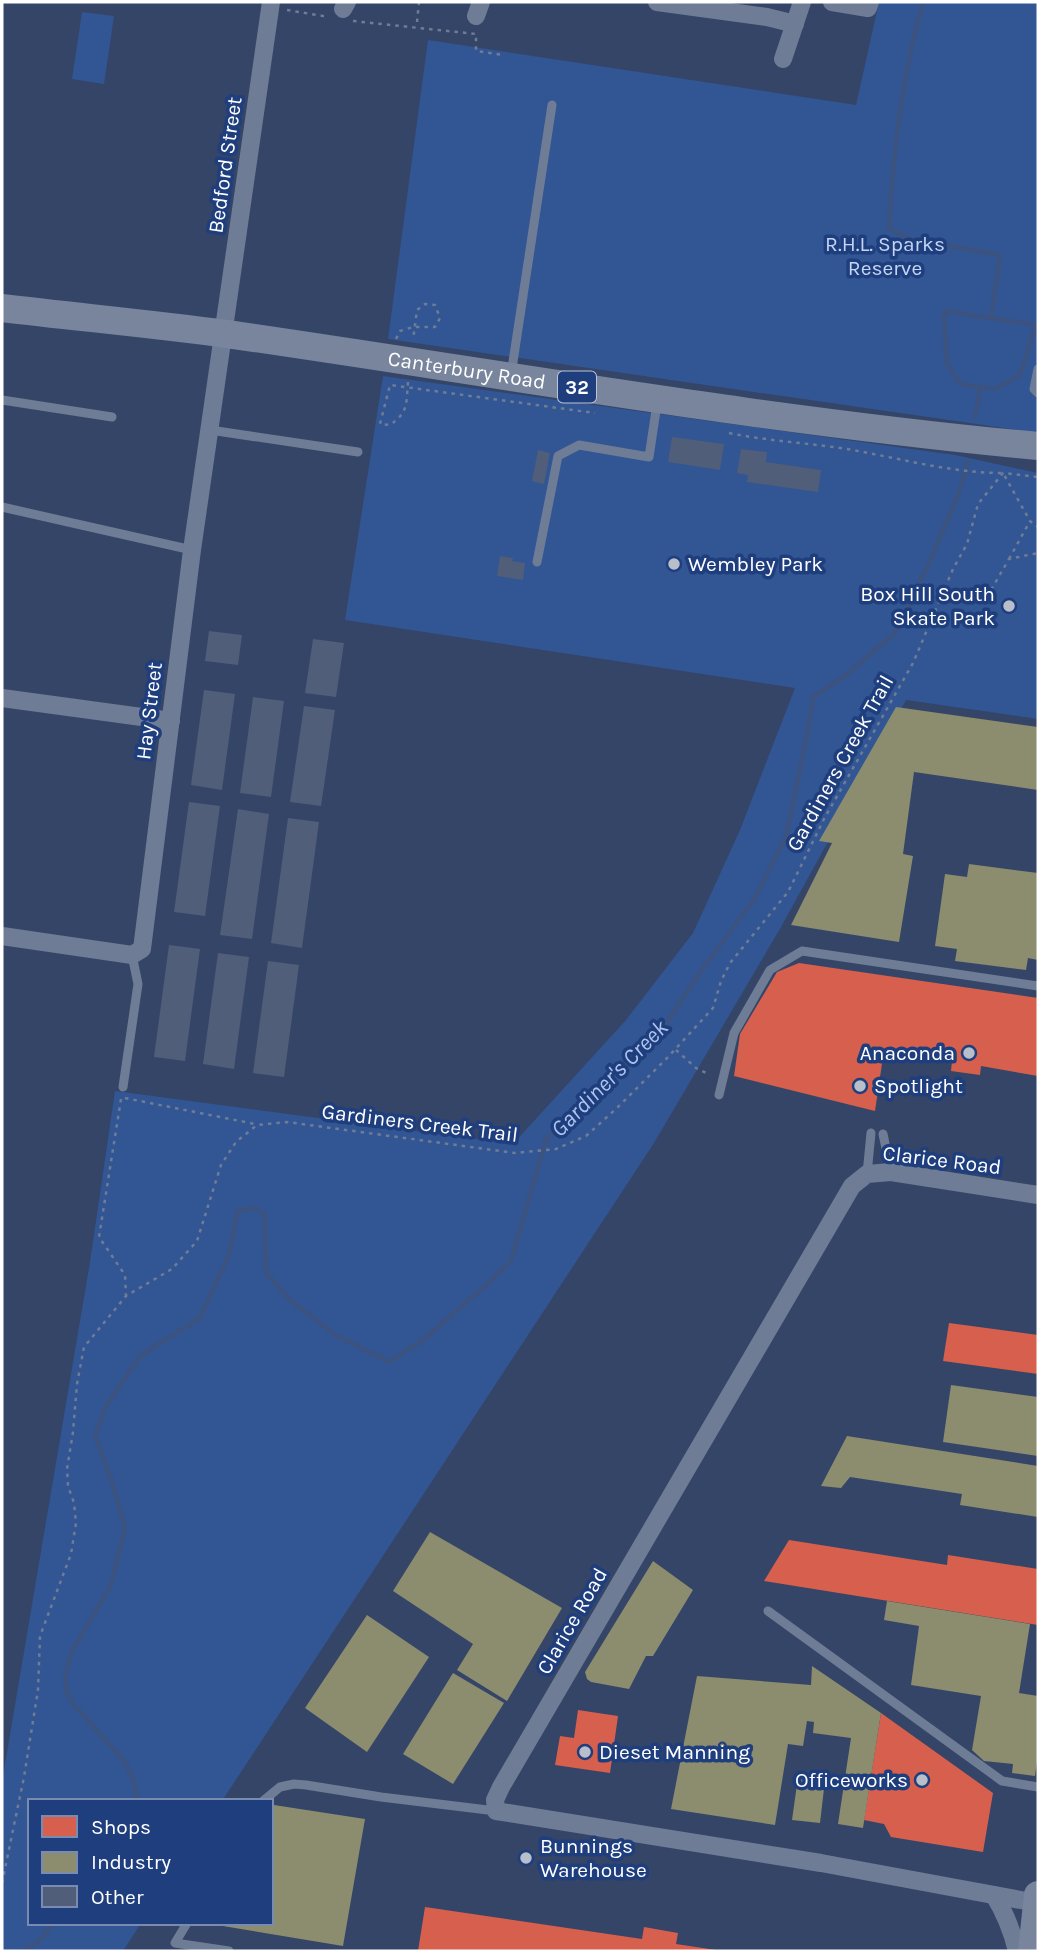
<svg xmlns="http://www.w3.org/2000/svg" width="1040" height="1953" viewBox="0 0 1040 1953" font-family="Karla,sans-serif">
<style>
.green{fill:#325594}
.shops{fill:#d6604d}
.industry{fill:#8c8c6e}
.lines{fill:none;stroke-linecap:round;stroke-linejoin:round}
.stream{stroke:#3c5380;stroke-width:4.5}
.building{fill:#505e79}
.path{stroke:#6f7c96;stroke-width:2.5;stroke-dasharray:3.5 5;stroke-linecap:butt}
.service{stroke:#6f7c96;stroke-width:9}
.minor{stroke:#6f7c96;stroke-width:18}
.primary{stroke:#78859d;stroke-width:28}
.poi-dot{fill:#b8beca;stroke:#1f3e7d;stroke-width:2.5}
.labels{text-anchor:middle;stroke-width:7;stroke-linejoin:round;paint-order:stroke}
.shield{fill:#1f3e7d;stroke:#bcc5d8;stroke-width:2}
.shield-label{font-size:19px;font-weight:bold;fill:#fff}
.street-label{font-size:21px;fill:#fff;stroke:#1f3e7d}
.park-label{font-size:21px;fill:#c5d6f5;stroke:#1f3e7d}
.poi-label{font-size:21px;fill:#fff;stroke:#1f3e7d;text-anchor:start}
.water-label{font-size:23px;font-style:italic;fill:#adc4ef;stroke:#1f3e7d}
</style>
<rect width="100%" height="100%" fill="#354567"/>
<g class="green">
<polygon points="879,2 1038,2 1038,433 388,339 428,40 856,105"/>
<polygon points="82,12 114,16 104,84 72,79"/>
<polygon points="383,376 955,455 1038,473 1038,719 906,700 781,927 654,1143 222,1801 30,1801 30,1923 141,1923 123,1951 2,1951 2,1782 90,1262 115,1091 513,1144 626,1020 693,933 740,830 795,688 345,620"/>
</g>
<g class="shops">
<polygon points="799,963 1038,998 1038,1076 981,1066 980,1075 951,1071 952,1061 884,1050 875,1111 734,1076 740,1034 777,972"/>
<polygon points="949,1323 1038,1335 1038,1374 943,1361"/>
<polygon points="789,1540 947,1565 948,1555 1038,1569 1038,1625 764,1581"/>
<polygon points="578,1710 618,1716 610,1773 555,1765 560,1736 574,1738"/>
<polygon points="881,1713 993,1793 983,1852 891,1837 884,1824 864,1820"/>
<polygon points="425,1907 642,1939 644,1927 678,1933 676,1944 716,1950 715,1951 418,1951"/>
</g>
<g class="industry">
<polygon points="896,707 1038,727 1038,790 914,772 903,854 913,856 899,942 791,925 832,843 819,841"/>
<polygon points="969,864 1038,873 1038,960 1028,958 1026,970 955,961 957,949 935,946 945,874 967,877"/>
<polygon points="951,1385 1038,1397 1038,1456 943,1442"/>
<polygon points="847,1436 1038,1466 1038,1517 960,1505 962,1494 850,1477 841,1488 821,1486"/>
<polygon points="430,1532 562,1608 507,1701 457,1670 473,1644 393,1591"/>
<polygon points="653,1561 693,1590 653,1656 646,1656 629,1689 591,1682 587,1679 585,1672"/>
<polygon points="887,1601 1030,1624 1019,1693 1038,1696 1038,1755 1035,1776 1012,1773 1013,1764 984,1761 972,1750 981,1696 911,1685 919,1626 884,1620"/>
<polygon points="367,1615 429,1657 367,1752 305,1708"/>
<polygon points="812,1666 881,1713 863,1828 838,1824 851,1738 813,1733 814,1722 807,1721 803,1746 788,1744 775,1825 671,1809 697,1676 811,1685"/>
<polygon points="453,1673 504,1703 453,1784 403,1754"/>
<polygon points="798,1777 825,1780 820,1823 792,1820"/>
<polygon points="274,1805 365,1819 343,1946 217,1925 217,1923 271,1923 271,1809"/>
</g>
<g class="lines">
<g class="stream">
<path d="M923,2C902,75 893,151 889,228L909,239L1000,255L991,318"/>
<polygon points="944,311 1036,325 1020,375 995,389 960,384 947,364"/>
<polyline points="975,417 981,387"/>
<polyline points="135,1801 136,1793 133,1778 125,1762 74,1705 67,1693 65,1678 71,1653 111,1585 125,1527 112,1482 95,1436 106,1406 140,1356 200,1318 230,1252 237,1211 256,1208 265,1214 266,1273 290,1300 334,1334 389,1362 424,1339 485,1286 511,1261 546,1139 573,1119 608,1080 665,1025 703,968 753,901 786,837 808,731 813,697 845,676 896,632 930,561 958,495 968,462"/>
<polyline points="24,1951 41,1939 54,1923"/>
</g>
</g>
<g class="building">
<polygon points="672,437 724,444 720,470 668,462"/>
<polygon points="741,449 767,452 766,462 821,470 818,492 747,482 748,475 737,473"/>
<polygon points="538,450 550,453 544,484 532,481"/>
<polygon points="500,556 513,558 512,561 525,563 523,580 497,576"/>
<polygon points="209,631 242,635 238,665 205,661"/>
<polygon points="313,639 344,643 336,697 305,693"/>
<polygon points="204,690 235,694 222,790 191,785"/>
<polygon points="253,697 284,701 271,797 240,793"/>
<polygon points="304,706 335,710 321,806 290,802"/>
<polygon points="189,802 220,806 205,916 174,912"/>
<polygon points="238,809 269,814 252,939 220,935"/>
<polygon points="288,818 319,822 302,948 271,943"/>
<polygon points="169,945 200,949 185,1061 154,1057"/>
<polygon points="218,953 249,957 234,1069 203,1064"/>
<polygon points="268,961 299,965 284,1077 253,1073"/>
</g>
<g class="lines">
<g class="path">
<polyline points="287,10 329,17"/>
<polyline points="353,21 476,34 476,51 503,55"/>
<polyline points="417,22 419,2"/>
<polyline points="396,339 400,331 413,327 435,327 440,318 435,305 425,304 417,310 413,340"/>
<path d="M408,382C406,403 409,412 390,425L380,424L390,385L595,413"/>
<path d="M729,433C768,441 808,443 847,449C899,458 950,473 1003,473L1030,521L1038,527"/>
<polyline points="1009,559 1030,521"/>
<polyline points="987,597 1009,559 1038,553"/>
<polyline points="676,1050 696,1068 710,1075"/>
<polyline points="125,1098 255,1124"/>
<polyline points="121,1099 99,1237 125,1275 126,1296"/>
<polyline points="2,1883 24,1777 38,1690 40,1636 71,1554 76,1523 74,1503 68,1486 67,1469 73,1432 77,1384 84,1347 126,1296 172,1269 197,1241 221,1165 236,1142 257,1125 287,1122 515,1153 556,1149 586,1136 617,1108 668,1057 713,1008 721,981 730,963 788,892 824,819 913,663 953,569 967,544 978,504 1003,473 1038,477"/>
</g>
<g class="service">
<polyline points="1038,369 1034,389 1038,393"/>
<polyline points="511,375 552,105"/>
<polyline points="2,400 112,417"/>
<polyline points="210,430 358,452"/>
<polyline points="2,507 192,550"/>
<polyline points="537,562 558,456 579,445 649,457 657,404"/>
<polyline points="123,1087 138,984 132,955"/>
<polyline points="719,1095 734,1033 770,970 802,951 1038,986"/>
<polyline points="883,1134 891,1172"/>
<polyline points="867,1174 871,1133"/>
<polyline points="768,1611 1002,1781 1038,1787"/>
<polyline points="263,1801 280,1787 294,1784 306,1785 381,1797 496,1811"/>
<polyline points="187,1923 175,1943 229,1951"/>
</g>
<g class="minor">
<polyline points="657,2 767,17 795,24"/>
<polyline points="832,2 868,8 870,2"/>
<polyline points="343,9 347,2"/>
<polyline points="476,16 481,2"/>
<polyline points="783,59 802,2"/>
<polyline points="2,698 171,721"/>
<polyline points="2,936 132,955 142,949 192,550 271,2"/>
<path d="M994,1895C1005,1913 1012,1930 1017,1951"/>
<polyline points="1037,1903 821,1863 496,1811 495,1800 501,1787 852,1186 867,1174 891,1172 1038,1195"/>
</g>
<g class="primary">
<path id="s1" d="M2,308C77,317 152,324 227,334C497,373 767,421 1038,446"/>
<polyline points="1032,1951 1038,1895"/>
</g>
</g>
<g class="poi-dot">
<circle cx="674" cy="564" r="7"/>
<circle cx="1009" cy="606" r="7"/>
<circle cx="969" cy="1053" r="7"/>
<circle cx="860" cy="1086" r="7"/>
<circle cx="585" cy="1752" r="7"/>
<circle cx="922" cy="1780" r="7"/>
<circle cx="526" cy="1858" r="7"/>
</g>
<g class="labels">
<rect class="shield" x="558" y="371.5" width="38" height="31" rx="5"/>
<g class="shield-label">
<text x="577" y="394">32</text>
</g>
<g class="street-label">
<text transform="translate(225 165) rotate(-82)" y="7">Bedford Street</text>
<text dy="7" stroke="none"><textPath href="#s1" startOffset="469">Canterbury Road</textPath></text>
<text transform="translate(149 711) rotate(-83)" y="7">Hay Street</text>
<text transform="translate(840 763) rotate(-61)" y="7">Gardiners Creek Trail</text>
<text transform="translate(420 1123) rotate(7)" y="7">Gardiners Creek Trail</text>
<text transform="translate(942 1160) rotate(7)" y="7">Clarice Road</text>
<text transform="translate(572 1621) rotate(-60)" y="7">Clarice Road</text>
</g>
<g class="park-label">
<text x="885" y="251">R.H.L. Sparks<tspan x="885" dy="24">Reserve</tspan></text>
</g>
<g class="poi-label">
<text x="688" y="571">Wembley Park</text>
<text x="995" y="601" text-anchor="end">Box Hill South<tspan x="995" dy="24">Skate Park</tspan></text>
<text x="955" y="1060" text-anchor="end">Anaconda</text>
<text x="874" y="1093">Spotlight</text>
<text x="599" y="1759">Dieset Manning</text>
<text x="908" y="1787" text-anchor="end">Officeworks</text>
<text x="540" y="1853">Bunnings<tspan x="540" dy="24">Warehouse</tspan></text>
</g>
<g class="water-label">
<text transform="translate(609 1078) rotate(-45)" y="8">Gardiner's Creek</text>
</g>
</g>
<rect width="1040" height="1953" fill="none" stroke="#ffffff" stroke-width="7"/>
<rect x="28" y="1799" width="245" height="126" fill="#1f3e7d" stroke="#798bb1" stroke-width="2"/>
<rect x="42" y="1816" width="35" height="21" fill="#d6604d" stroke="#798bb1" stroke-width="2"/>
<text x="91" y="1834" font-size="21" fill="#ffffff">Shops</text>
<rect x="42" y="1852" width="35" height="21" fill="#8c8c6e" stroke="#798bb1" stroke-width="2"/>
<text x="91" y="1869" font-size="21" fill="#ffffff">Industry</text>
<rect x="42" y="1886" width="35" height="21" fill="#505e79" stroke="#798bb1" stroke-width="2"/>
<text x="91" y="1904" font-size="21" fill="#ffffff">Other</text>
</svg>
